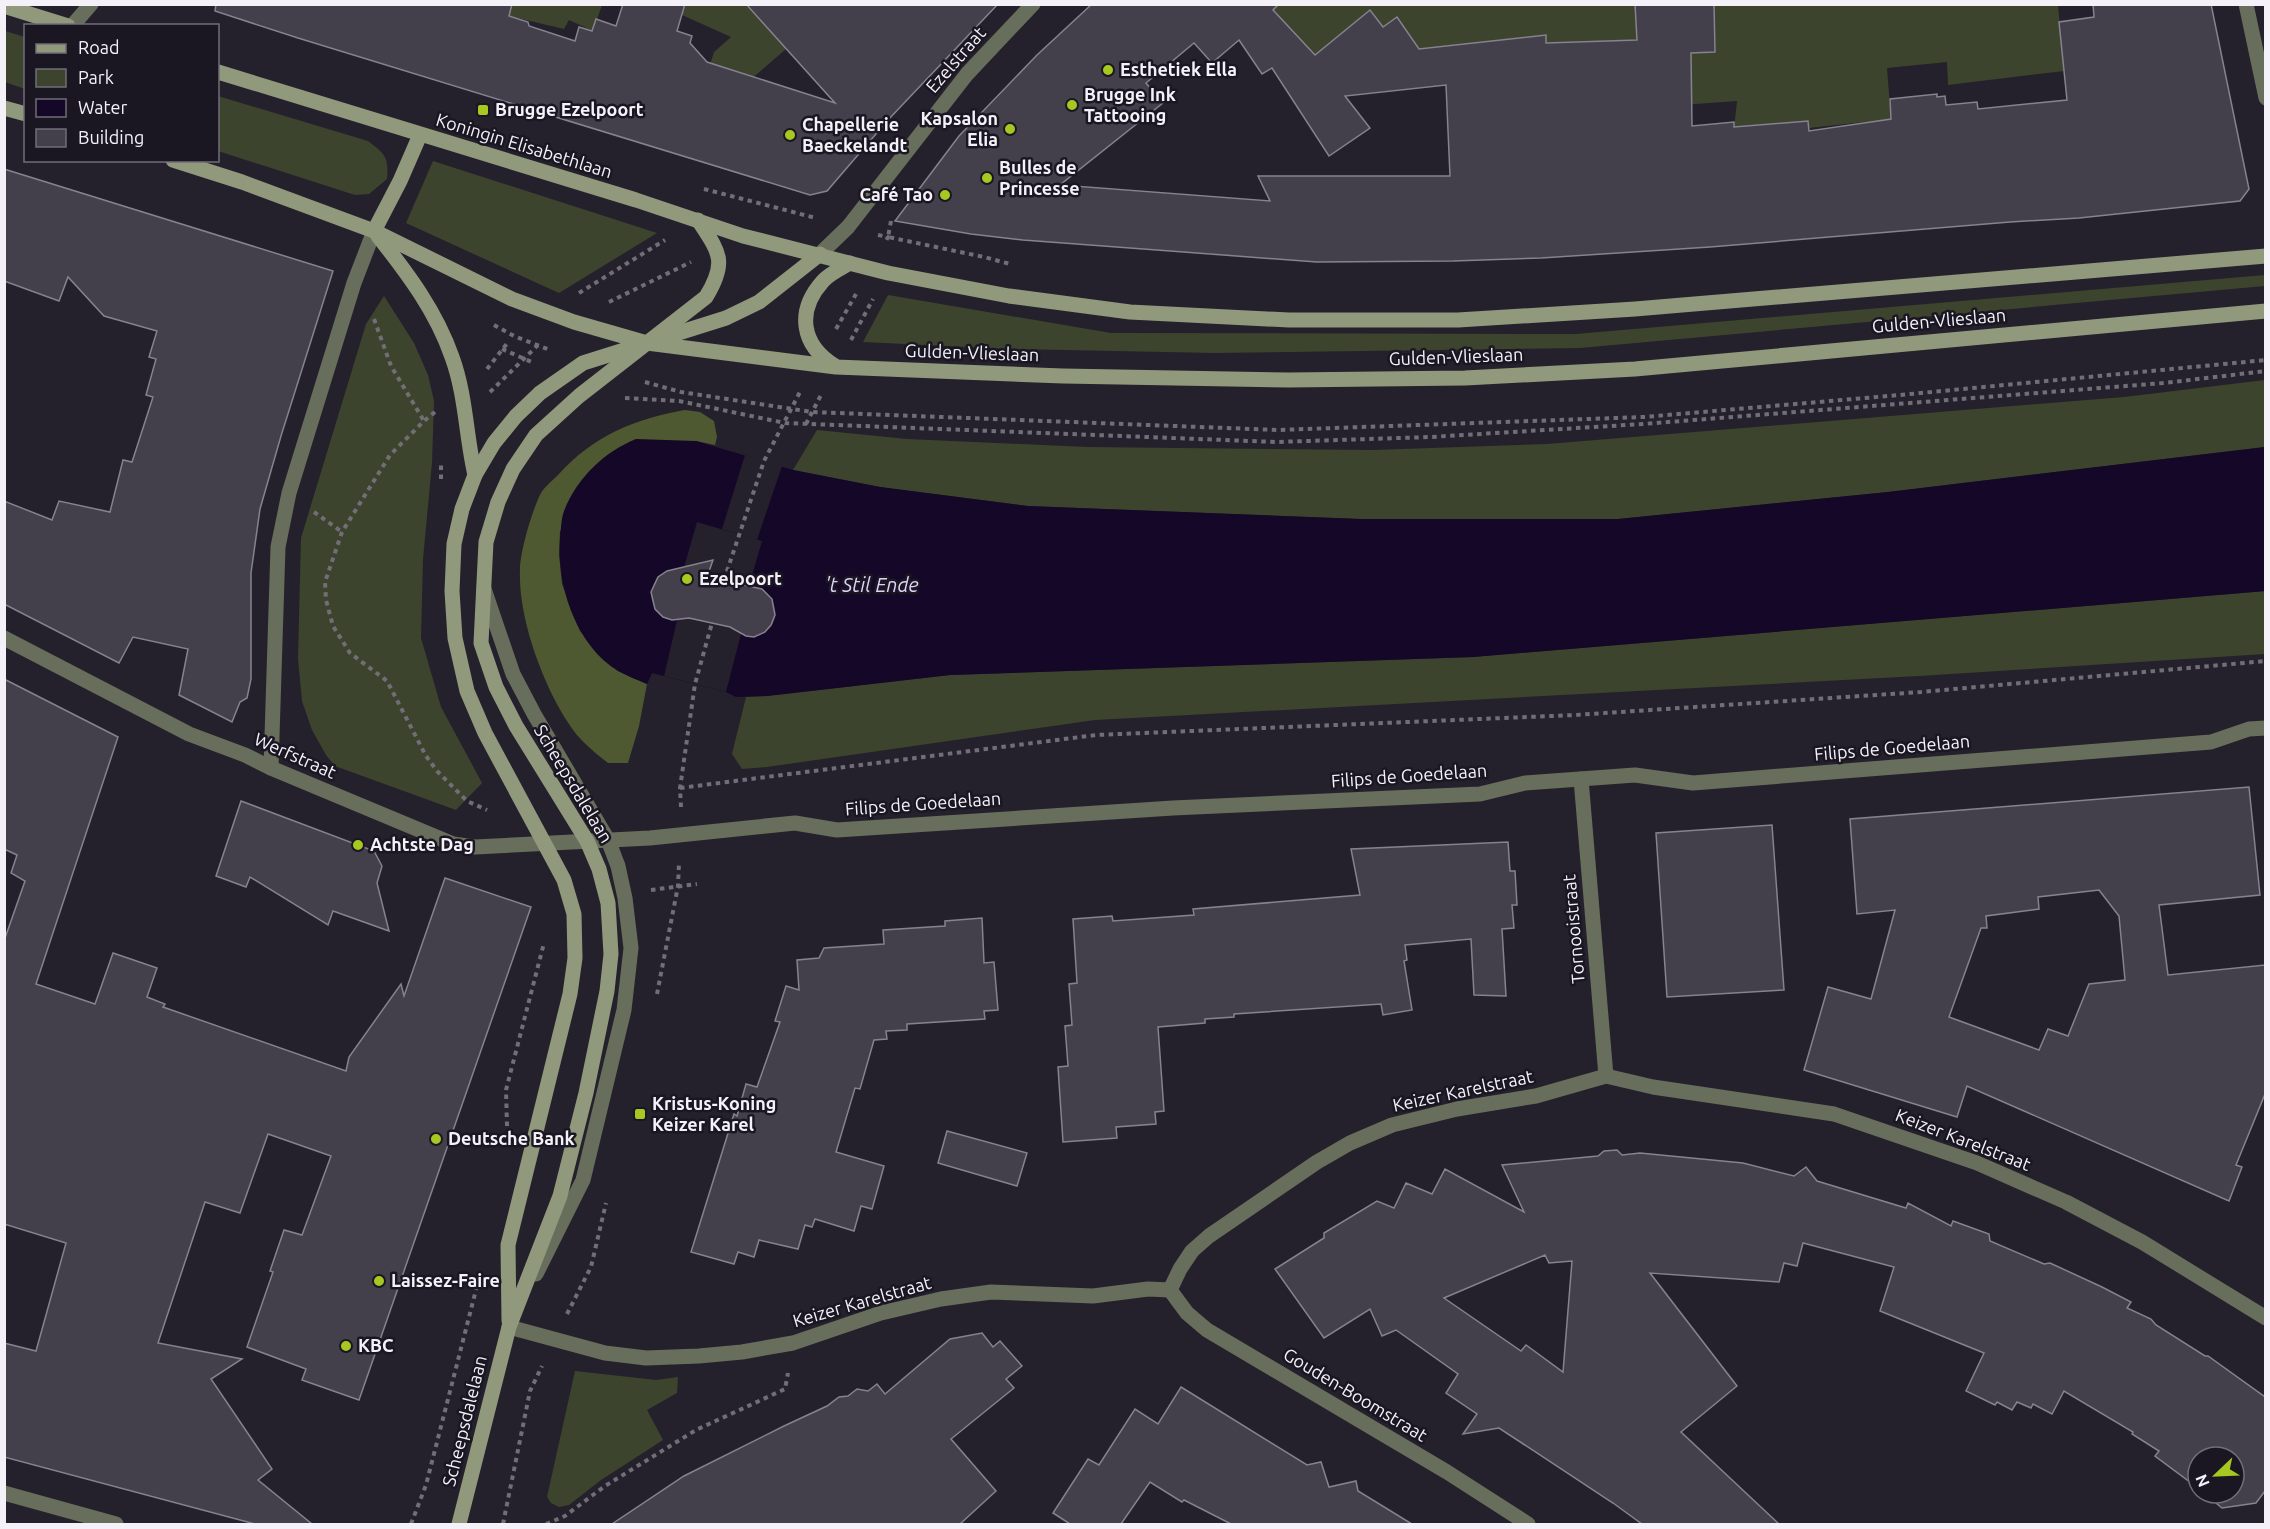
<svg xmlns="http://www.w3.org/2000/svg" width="2270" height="1529" viewBox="0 0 2270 1529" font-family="Ubuntu,sans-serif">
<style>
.green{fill:#3d442d}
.forest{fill:#4e5931}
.water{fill:#140727;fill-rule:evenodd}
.pier{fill:#24212c}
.building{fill:#43404c;stroke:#868290;stroke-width:1.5;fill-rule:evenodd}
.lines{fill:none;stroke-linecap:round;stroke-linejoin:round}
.path{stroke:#716e78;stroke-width:4;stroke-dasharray:4.5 4.5;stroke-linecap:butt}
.service{stroke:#686e5c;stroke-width:15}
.minor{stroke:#686e5c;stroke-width:15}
.secondary{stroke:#90997c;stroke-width:15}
.poi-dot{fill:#a6c821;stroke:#1a1722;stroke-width:2}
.labels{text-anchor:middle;stroke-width:5;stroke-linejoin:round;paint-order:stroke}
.street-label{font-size:18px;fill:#f4f1f9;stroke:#1a1722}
.poi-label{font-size:18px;font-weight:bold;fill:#f4f1f9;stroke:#1a1722;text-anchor:start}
.water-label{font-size:20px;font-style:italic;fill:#ded2fa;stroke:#1a1722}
</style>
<rect width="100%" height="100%" fill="#24212c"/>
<g class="green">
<polygon points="495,5 602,5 593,31 569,20 564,29 509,16 511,9"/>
<polygon points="685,5 773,5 757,17 781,43 805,21 838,79 826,93 786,49 742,87 708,71 714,52 731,37 682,15"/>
<polygon points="1267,5 2058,5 2064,71 1948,85 1947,62 1887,68 1891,119 1809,128 1808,121 1734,129 1737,101 1640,108 1634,40 1546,43 1546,35 1318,63"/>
<polygon points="5,31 25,37 25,89 5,82"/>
<path d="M218,96L368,141C385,154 389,157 387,179L369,194L355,195L218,151Z"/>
<polygon points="433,161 657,233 559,293 406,223"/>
<polygon points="2265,275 2265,286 1580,348 1215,353 1011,349 863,342 888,295 1111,333 1576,334"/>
<polygon points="384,296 414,343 428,375 434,401 432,463 423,559 421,638 441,707 482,783 456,810 335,766 326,755 312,730 302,701 298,659 301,538 366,324"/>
<polygon points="2265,380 2265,447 1888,492 1618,519 1360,519 1028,506 880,487 793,470 817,430 907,439 1087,447 1373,450 1547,444 2124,397"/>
<polygon points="2265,591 2265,654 1919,676 1095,720 767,767 742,769 732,754 746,697 767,696 950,675 1473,657"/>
<polygon points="575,1371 656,1380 678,1377 677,1393 647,1410 663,1440 601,1480 569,1505 559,1507 551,1503 547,1497"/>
</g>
<path class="forest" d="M685,410L700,412L714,421L717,437L715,445L696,441L560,531L559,555L562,584L580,631L618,671L647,684L639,726L628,763H608C594,752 578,739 569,724C543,685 518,618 520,570C520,552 532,511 540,495C543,488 552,481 558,475C593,436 634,419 685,410Z"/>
<path class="water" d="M636,439L696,441L793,470L880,487L1028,506L1360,519H1618L1888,492L2265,447L2266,591L1473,657L950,675L767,696L736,697L726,692L652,673L647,684C638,680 627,676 618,671C575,644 557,586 560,539C561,530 561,519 564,511C577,478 604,452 636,439ZM697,522L762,541L749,586C781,593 785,628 756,636C745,639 740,632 731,628C727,626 721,625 717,624C709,622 699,619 690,618C684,617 679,621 672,620C654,617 646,596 655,581C661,571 673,568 683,571Z"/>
<g class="pier">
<polygon points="745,455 782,466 757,540 722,529"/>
<polygon points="688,617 732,628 741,634 726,692 664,676 677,620"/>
</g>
<g class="building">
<polygon points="216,4 512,4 509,16 528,22 529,26 575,41 579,27 592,31 596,19 616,26 623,4 685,4 677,31 692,36 690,43 707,62 835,103 746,4 998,4 888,120 827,191 810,195 298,38 215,11"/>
<path d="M1092,4H1279L1273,10L1315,55L1370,10L1383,27L1397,17L1419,49L1546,35V43L1637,40L1635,4H1714L1715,52L1691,53L1692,126L1734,122V127L1808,121L1809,131L1891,119L1890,99L1937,94V97L1945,96L1946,105L1977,102L1978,109L2067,100L2059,22L2094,17L2093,4H2211L2249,189L2240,201L2079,218L2010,222L1710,247L1541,258L1453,261L1317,262L1023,240L971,234L895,221L959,136L1037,55ZM1239,40L1262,74L1272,68L1329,156L1370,128L1345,96L1446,85L1450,176H1258L1270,201L1060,185L1163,103L1146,83L1194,43L1212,63Z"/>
<polygon points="4,169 333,271 281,436 260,509 251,573 251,679 247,698 240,702 232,722 179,695 188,649 133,637 119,663 4,604 4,501 52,520 59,501 110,512 123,460 132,462 153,397 146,395 156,359 149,357 157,331 104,316 68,277 59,301 4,281"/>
<polygon points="713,560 707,577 762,589 772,599 775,615 771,625 765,632 754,637 746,636 730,627 689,618 672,620 663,617 655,609 651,592 658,577 667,571"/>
<polygon points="4,679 118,737 36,984 95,1004 113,953 157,968 147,997 165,1004 163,1007 346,1071 349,1057 401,984 404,996 445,878 531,907 359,1400 302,1380 306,1369 247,1347 273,1272 270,1271 284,1230 302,1235 331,1156 268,1134 240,1213 205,1202 158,1343 242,1359 211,1379 272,1469 258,1480 312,1524 255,1524 4,1457 4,1343 36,1351 66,1243 4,1224 4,941 25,881 11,873 17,855 4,849"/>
<path d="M2249,787L2260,895L2159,905L2168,975L2265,965V1094L2236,1165L2242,1167L2229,1201L1967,1086L1957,1117L1804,1070L1828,987L1871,999L1895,910L1857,914L1850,819ZM2099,890L2119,916L2125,980L2089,984L2068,1036L2048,1029L2039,1050L1949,1017L1981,928H1987L1986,916L2039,909L2038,897Z"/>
<polygon points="241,801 374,851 382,866 377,883 389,931 333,911 328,925 250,877 246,887 216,876"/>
<polygon points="1772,825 1784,990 1667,997 1656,833"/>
<polygon points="1508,842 1510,871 1515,871 1517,905 1512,905 1514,928 1502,929 1506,996 1474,995 1471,939 1405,945 1407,960 1404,961 1412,1010 1383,1015 1381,1004 1234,1014 1234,1017 1205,1019 1205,1023 1158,1027 1164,1111 1155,1112 1156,1124 1116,1127 1117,1138 1063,1142 1058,1067 1068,1066 1065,1026 1072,1025 1069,984 1077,983 1073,919 1112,916 1113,921 1194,915 1193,909 1360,895 1351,849"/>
<polygon points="982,918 984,963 994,962 998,1010 984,1011 985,1019 907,1024 907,1030 886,1031 887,1039 874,1040 860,1089 855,1088 836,1152 884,1166 872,1209 861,1206 854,1231 815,1219 812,1227 805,1225 798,1249 759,1240 754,1257 738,1252 734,1264 691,1252 734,1114 737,1116 746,1084 757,1087 780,1022 775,1021 786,986 799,990 797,960 819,958 824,948 884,944 883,930 945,926 945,921"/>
<polygon points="947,1131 1027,1153 1017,1186 938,1163"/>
<path d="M1617,1150L1622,1155L1640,1153L1743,1163L1794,1176L1806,1167L1817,1181L1906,1208L1908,1203L1951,1226L1953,1221L1989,1234L1990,1241L2044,1264L2050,1263L2102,1287L2131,1302L2127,1308L2151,1319L2156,1325L2205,1356H2208L2265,1397V1491L2256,1503L2222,1508L2204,1493H2234V1457H2198V1488L2155,1456L2159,1451L2132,1434L2133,1432L2064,1391L2052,1414L2033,1404L2031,1408L2017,1402L2012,1410L1997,1402L1995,1405L1966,1391L1984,1353L1880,1311L1894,1267L1803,1243L1797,1266L1784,1263L1779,1282L1650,1273L1737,1386L1681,1432L1779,1524H1642L1613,1503L1499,1428L1463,1434L1477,1414L1446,1393L1458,1374L1396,1330L1382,1336L1370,1309L1324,1338L1275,1269L1324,1238V1233L1377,1201L1394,1208L1406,1183L1432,1194L1445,1169L1524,1212L1502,1165L1598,1156L1604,1151ZM1545,1255L1549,1263L1572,1261L1563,1372L1526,1345L1521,1351L1444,1298Z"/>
<polygon points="982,1333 993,1347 1000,1341 1022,1366 1006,1379 1014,1388 951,1439 996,1491 960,1524 612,1524 684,1476 784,1426 827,1406 839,1397 848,1396 857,1389 868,1391 877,1384 885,1394 950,1339"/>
<polygon points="1181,1387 1307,1465 1321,1462 1329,1487 1356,1481 1358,1491 1412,1524 1231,1524 1184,1500 1182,1502 1150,1482 1121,1524 1070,1524 1053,1513 1088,1459 1099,1465 1135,1409 1158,1424"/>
</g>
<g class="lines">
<g class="path">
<polyline points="704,189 816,218"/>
<polyline points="891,221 888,237 984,257 1010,264"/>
<polyline points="878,235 888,237 885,243"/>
<polyline points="579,293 665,240"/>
<polyline points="609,302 691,262"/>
<polyline points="374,319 391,366 424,421"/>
<polyline points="494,325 514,336 550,350"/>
<polyline points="836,329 856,294"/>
<polyline points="851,340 873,299"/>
<polyline points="502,349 534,363"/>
<polyline points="487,369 509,341"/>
<polyline points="645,382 681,392 812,412 1278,430 1644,417 1900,395 2266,360"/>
<polyline points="490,392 538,345"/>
<polyline points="625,398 679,401 785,423 1276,442 1431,437 1643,424 2164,383 2266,371"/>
<polyline points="435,412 424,421 390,455 342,532 325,582 326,600 333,626 350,653 387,681 426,756 437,771 467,801 487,810"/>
<polyline points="806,424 821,395"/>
<polyline points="441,479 441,462"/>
<polyline points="314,512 342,532"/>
<polyline points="724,580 764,461 801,390"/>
<polyline points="680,788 1096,735 1575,715 1921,692 2266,661"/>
<polyline points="681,807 680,788 695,684 712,623"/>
<polyline points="651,890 697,884"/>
<polyline points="657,994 678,886 679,863"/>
<polyline points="507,1126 506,1090 544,943"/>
<polyline points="567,1314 591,1267 606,1203"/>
<polyline points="411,1524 426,1485 478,1282"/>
<polyline points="503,1524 530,1391 542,1366"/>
<polyline points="546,1524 565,1516 605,1486 696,1430 785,1389 788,1373"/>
</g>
<polyline class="service" points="484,589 513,674 534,714 608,840 618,866 625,898 631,948 624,1010 583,1180 536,1274"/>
<g class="minor">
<polyline points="2246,4 2266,98"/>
<polyline points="72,26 91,4"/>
<polyline points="820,254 848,227 967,74 1033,4"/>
<polyline points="4,638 189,734 245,755 271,768 453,844 475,847 650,838 795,823 837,830 1173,808 1480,794 1525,783 1635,775 1693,783 2211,742 2249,729 2266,728"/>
<polyline points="271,768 278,547 289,493 354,283 374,231"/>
<polyline points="1581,779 1606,1076"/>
<polyline points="1170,1290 1187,1313 1207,1330 1447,1472 1528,1524"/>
<polyline points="509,1327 605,1353 646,1358 699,1356 742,1352 793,1343 881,1313 941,1299 991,1292 1093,1296 1148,1289 1170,1290 1180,1269 1192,1251 1209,1236 1317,1162 1350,1143 1392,1125 1457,1109 1536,1096 1606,1076 1653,1087 1834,1114 1977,1163 2066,1202 2142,1242 2266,1318"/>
<polyline points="4,1493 116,1524"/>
</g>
<g class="secondary">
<polyline points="4,6 68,26"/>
<polyline points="218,72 636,200 743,236 888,273 1009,296 1130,312 1289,320 1458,320 1635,309 2266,256"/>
<polyline points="4,108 26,114"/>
<polyline points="173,160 242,182 374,231 512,299 574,322 647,343 836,367 1063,376 1289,380 1465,378 1635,369 2266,311"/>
<polyline points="374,231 400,181 420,135"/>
<path d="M378,236C408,274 436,311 452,357C466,395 466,437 475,475"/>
<path d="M835,366C801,345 796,311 823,281C830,273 842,268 850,263"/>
<polyline points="509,1321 508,1245 570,994 575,958 574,914 564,880 485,733 467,691 455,638 452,591 454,544 462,509 475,475 494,443 516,416 540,393 583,363 726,318 759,302 820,254"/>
<path d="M459,1524L509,1327L560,1196L586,1093L607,991L611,954L608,903L599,869L587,841L516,726L496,687L481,643L486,542L498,502L513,469L536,435L579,396L706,297C728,261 719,252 698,220"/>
</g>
</g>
<g class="poi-dot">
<circle cx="1108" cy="70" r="6"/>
<circle cx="1072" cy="105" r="6"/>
<rect x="477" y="104" width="12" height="12" rx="3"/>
<circle cx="1010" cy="129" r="6"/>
<circle cx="790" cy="135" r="6"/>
<circle cx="987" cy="178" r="6"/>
<circle cx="945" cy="195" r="6"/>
<circle cx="687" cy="579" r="6"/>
<circle cx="358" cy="845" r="6"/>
<rect x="634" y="1108" width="12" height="12" rx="3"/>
<circle cx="436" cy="1139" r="6"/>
<circle cx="379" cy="1281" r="6"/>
<circle cx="346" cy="1346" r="6"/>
</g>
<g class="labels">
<g class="street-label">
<text transform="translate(956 60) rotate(-49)" y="6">Ezelstraat</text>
<text transform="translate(524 146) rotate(17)" y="6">Koningin Elisabethlaan</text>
<text transform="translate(1939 321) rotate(-5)" y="6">Gulden-Vlieslaan</text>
<text transform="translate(972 353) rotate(2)" y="6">Gulden-Vlieslaan</text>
<text transform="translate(1456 357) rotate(-2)" y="6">Gulden-Vlieslaan</text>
<text transform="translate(1892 748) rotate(-5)" y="6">Filips de Goedelaan</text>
<text transform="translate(295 756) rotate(24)" y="6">Werfstraat</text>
<text transform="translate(1409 776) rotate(-4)" y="6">Filips de Goedelaan</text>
<text transform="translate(573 784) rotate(59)" y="6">Scheepsdalelaan</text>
<text transform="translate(923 804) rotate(-4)" y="6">Filips de Goedelaan</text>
<text transform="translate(1574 929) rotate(-95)" y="6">Tornooistraat</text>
<text transform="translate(1463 1091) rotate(-12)" y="6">Keizer Karelstraat</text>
<text transform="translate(1963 1140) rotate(21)" y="6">Keizer Karelstraat</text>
<text transform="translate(862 1302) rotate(-16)" y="6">Keizer Karelstraat</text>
<text transform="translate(1355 1395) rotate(31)" y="6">Gouden-Boomstraat</text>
<text transform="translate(465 1421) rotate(-76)" y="6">Scheepsdalelaan</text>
</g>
<g class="poi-label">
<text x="1120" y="76">Esthetiek Ella</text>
<text x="1084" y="101">Brugge Ink<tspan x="1084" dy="21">Tattooing</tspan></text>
<text x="495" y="116">Brugge Ezelpoort</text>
<text x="998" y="125" text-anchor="end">Kapsalon<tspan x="998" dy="21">Elia</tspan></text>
<text x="802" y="131">Chapellerie<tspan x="802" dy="21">Baeckelandt</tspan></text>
<text x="999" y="174">Bulles de<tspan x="999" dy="21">Princesse</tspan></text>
<text x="933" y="201" text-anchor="end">Café Tao</text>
<text x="699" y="585">Ezelpoort</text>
<text x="370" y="851">Achtste Dag</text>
<text x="652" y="1110">Kristus-Koning<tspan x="652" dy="21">Keizer Karel</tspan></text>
<text x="448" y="1145">Deutsche Bank</text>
<text x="391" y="1287">Laissez-Faire</text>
<text x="358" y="1352">KBC</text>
</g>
<g class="water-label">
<text x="872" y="592">'t Stil Ende</text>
</g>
</g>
<rect width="2270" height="1529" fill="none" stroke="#f4f1f9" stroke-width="12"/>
<rect x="24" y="24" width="195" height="138" fill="#1a1722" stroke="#716e78" stroke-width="1.5"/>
<rect x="36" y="44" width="30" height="9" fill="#90997c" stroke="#716e78" stroke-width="1.5"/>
<text x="78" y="54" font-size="18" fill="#f4f1f9">Road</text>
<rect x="36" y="69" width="30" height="18" fill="#3d442d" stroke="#716e78" stroke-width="1.5"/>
<text x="78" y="84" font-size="18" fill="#f4f1f9">Park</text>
<rect x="36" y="99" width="30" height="18" fill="#140727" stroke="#716e78" stroke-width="1.5"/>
<text x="78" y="114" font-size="18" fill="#f4f1f9">Water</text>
<rect x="36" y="129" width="30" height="18" fill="#43404c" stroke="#716e78" stroke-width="1.5"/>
<text x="78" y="144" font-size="18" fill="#f4f1f9">Building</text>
<g transform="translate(2216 1475) rotate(247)"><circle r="28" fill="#1a1722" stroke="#716e78" stroke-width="1.5"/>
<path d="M0-4.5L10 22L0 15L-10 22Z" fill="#a6c821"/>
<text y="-9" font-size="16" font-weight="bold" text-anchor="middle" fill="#f4f1f9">N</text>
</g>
</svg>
